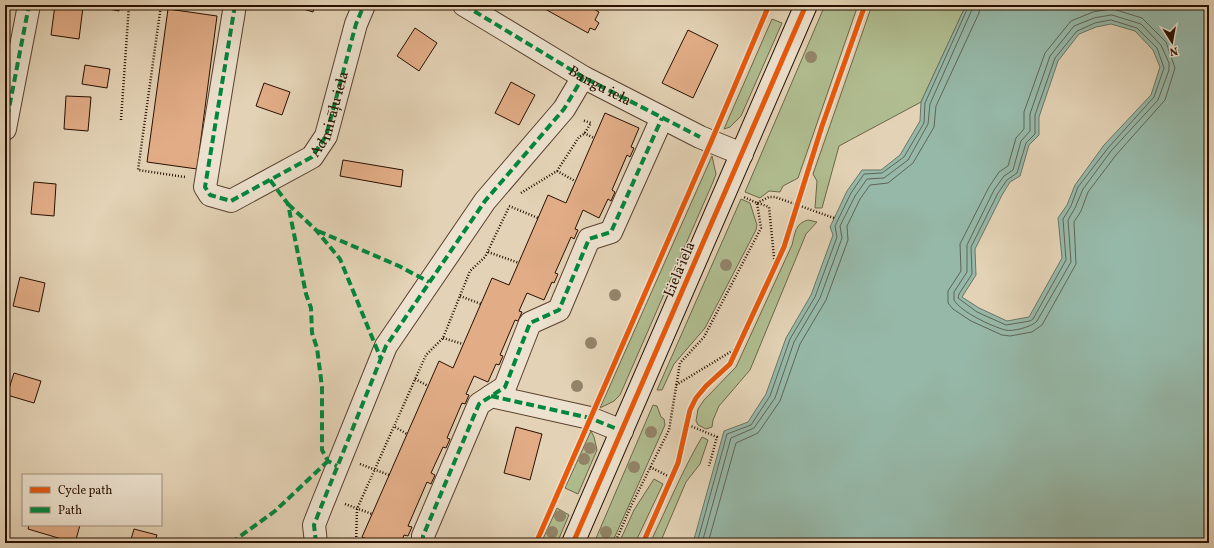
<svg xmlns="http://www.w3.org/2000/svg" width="1214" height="548" viewBox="0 0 1214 548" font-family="Vollkorn,serif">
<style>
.green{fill:#b0bd90;stroke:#6c6648}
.water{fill:#96b8a8;stroke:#6a7565;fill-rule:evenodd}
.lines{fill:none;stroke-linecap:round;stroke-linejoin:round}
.shore{stroke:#606454;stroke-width:1}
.building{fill:#e1ac86;stroke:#291000}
.street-casing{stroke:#58402d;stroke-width:24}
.secondary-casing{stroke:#291000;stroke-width:24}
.path{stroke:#291000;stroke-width:2.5;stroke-dasharray:1 2;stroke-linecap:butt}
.street{stroke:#ede2cf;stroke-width:22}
.secondary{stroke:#ede2cf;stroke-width:22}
.quiet{stroke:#00873e;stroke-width:4;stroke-dasharray:8 4;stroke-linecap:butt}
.cycleway-casing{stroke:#ede2cf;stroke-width:8}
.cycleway{stroke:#e8590c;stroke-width:5}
.tree{fill:#938469}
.labels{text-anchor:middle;stroke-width:3;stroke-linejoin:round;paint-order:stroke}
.street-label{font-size:15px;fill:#291000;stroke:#ede2cf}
</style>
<rect width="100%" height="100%" fill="#e3d2b5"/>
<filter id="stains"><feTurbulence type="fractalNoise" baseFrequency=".005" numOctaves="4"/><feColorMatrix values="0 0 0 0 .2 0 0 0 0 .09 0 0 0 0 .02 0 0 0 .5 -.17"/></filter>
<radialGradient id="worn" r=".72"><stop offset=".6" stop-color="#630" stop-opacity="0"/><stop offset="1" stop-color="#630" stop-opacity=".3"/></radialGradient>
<g class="green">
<polygon points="825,5 858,5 798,178 783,186 780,192 769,191 760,198 745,192"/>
<polygon points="872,5 966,5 921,102 839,146 822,208 815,208 817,181 813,174"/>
<polygon points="772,19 782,23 741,116 730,127 724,129"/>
<polygon points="712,156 716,174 713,182 620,395 614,401 600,408"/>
<polygon points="741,199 750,203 757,225 756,230 705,328 674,364 662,390 657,390"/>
<path d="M808,220L817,222L806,234L750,370L719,406L713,420L712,427L706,429L698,425L696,421L698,409L704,400L736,367L792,245C795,234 795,223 808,220Z"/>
<polygon points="653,405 657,406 661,417 664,419 665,425 612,543 594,543"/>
<polygon points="591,431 594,437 597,450 578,494 565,488"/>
<path d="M702,437L708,440L700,464L686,482L660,543H650C667,508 682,471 702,437Z"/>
<polygon points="654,479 663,484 635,543 619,543 634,510"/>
<polygon points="557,508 569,515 557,543 541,543"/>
</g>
<path class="water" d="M966,5H1209V543H693L724,431L748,422L766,394L786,338L811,295L833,235L830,227L847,191L862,170H881L900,155L920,121L921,102ZM1111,24L1135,31L1153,50L1160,67L1151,95L1104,145L1075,185L1067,205L1058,218L1062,258L1029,317L1007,321L979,308L962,297L976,275L975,249L1002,195L1010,182L1020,176L1029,145L1039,135V117L1058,61L1079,34L1096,27Z"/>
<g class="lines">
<g class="shore">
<polygon points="1113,9 1142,18 1166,42 1175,68 1165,100 1116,155 1088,192 1081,211 1074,222 1076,264 1042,325 1032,332 1010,336 1002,335 971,321 953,309 948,303 948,291 961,271 960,244 989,187 999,172 1008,166 1016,138 1024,129 1024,112 1045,53 1071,21 1093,12"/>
<path d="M1112,15L1141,24L1161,45L1169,63V70L1158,100L1111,151L1083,189L1075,208L1068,220L1071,262L1037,321C1032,327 1012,332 1005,330C991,326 961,312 954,300V292L967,272V245L994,190L1004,176L1013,170L1021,141L1030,131V114L1050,56L1074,26L1094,18Z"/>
<polygon points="1111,20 1137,28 1157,48 1164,68 1154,97 1108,148 1078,187 1071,206 1063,219 1066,260 1033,319 1030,321 1006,325 977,312 958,298 959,294 972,274 971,247 998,193 1007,180 1017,173 1026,143 1035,134 1035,115 1055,58 1077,31 1095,23"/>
<polyline points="697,543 727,434 751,425 770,396 790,339 815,297 837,237 835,226 851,193 864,174 882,173 904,157 924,123 925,103 969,5"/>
<polyline points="702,543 731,438 754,428 775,398 794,342 820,298 842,238 840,226 855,196 867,179 884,178 908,160 928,124 930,104 974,5"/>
<polyline points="708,543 736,443 758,433 780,401 800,344 826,300 848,240 847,226 860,199 870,185 888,183 913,163 934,127 936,106 979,13 980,5"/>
</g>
</g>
<g class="building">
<polygon points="55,5 83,7 79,39 51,35"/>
<polygon points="89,5 120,5 119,11"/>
<polygon points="291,5 315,5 313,12"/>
<polygon points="547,5 587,5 599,12 595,20 599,23 595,30 590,28 588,33 545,9"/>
<polygon points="168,9 217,16 197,169 147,162"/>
<polygon points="415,28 437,43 419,71 397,56"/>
<polygon points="688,30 718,45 693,98 662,83"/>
<polygon points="85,65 110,69 107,88 82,84"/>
<polygon points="511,82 535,95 519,125 495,113"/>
<polygon points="264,83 290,92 282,115 256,106"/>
<polygon points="66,96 91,97 88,131 64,129"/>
<polygon points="605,113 639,128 631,147 634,148 630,157 627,155 612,190 615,192 611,201 608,199 599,218 583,210 575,229 578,230 574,239 571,237 555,273 558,274 554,283 552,282 544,300 527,293 519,311 522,312 518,321 515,320 500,355 503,356 499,365 496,364 488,382 474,376 466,394 469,395 465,404 462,403 447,438 450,439 446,448 443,447 431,473 435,475 431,484 427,482 408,526 412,527 408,536 404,535 401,543 374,543 362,537 439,361 453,368 492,278 509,285 548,195 566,203"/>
<polygon points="343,160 403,170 401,187 340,176"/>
<polygon points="34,182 56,184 54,216 31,214"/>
<polygon points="20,277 45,283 39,312 13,306"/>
<polygon points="14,373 41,381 34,403 7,395"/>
<polygon points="516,427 542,434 530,480 504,473"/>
<polygon points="29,525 80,525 75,543 28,529"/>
<polygon points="134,529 157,535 154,543 130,543"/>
</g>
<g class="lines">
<g class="street-casing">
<g id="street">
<polyline points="235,5 205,187 210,195 231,201 312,157 326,136 356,24 364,5"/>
<polyline points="464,5 583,77 700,137 742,154"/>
<polyline points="5,129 29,5"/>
<polyline points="491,396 590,418 622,431"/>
<polyline points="316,543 314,525 321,507 386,346 485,201 564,109 583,77"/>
<polyline points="423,543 423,536 479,404 505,387 530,323 559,310 589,239 611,232 662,118"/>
</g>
</g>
<g class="secondary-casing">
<polyline id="secondary" points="573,543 806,5"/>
</g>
<g class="path">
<polyline points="161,5 138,170 185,177"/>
<polyline points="121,120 129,5"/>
<polyline points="584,133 594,138"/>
<polyline points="557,171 575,181"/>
<polyline points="521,193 557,171 579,137 584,134 591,123 582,120"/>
<polyline points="757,203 769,197 775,197 834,218"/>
<polyline points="758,203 769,207 775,267"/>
<polyline points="509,206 538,218"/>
<polyline points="488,252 519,263"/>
<polyline points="460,296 481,304"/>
<polyline points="443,338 463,344"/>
<polyline points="415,379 428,386"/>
<polyline points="676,385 737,348"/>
<polyline points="686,424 717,437 709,466"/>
<polyline points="395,427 407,434"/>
<polyline points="360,464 389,475"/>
<polyline points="650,467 672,478"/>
<polyline points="345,504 372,514"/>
<polyline points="356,543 357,509 426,355 443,338 470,271 485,257 509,207"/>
<polyline points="615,543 631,506 669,430 680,363 704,337 761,228 757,203 744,197"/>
</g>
<use href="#street" class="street"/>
<use href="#secondary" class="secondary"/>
<g class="quiet">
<path id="s1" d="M235,5L205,187L210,195L231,201L312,157L326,136L356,24L364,5"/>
<path id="s2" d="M464,5L583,77L700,137"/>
<polyline points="5,129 29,5"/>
<polyline points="270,180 288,204 306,294 311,308 312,333 317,348 322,387 322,450 328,461 337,466"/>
<polyline points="288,204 316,230 340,259 381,359"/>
<polyline points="318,231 399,266 429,282"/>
<polyline points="491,396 590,418 622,431"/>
<polyline points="231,543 275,511 328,461"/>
<polyline points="316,543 314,525 321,507 386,346 485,201 564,109 583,77"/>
<polyline points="423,543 423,536 479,404 505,387 530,323 559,310 589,239 611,232 662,118"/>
</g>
<g class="cycleway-casing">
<g id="cycleway">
<polyline points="536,543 711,142 769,5"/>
<polyline points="573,543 806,5"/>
<polyline points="643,543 678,463 690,410 696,398 706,386 730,364 784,247 822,126 865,5"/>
</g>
</g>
<use href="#cycleway" class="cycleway"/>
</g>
<g class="tree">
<circle cx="811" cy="57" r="6"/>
<circle cx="726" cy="265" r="6"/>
<circle cx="615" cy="295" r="6"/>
<circle cx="591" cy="343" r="6"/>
<circle cx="577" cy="386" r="6"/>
<circle cx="651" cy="432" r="6"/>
<circle cx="590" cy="448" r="6"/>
<circle cx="584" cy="459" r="6"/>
<circle cx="634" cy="467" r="6"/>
<circle cx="560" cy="516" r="6"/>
<circle cx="552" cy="532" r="6"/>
<circle cx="606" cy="532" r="6"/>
</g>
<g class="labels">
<g class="street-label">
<text dy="5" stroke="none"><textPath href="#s2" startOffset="158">Bangu iela</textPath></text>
<text dy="5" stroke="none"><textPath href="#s1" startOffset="355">Admirāļu iela</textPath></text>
<text transform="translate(679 269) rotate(-67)" y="5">Lielā iela</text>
</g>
</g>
<rect width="1214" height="548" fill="none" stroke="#e3d2b5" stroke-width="20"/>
<rect x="6" y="6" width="1202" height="536" fill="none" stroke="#291000" stroke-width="2"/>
<rect x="10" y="10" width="1194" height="528" fill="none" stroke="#291000"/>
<rect x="22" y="474" width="140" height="52" fill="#ede2cf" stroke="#9f8e7c"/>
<rect x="30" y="487" width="20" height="6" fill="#e8590c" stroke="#9f8e7c"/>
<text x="58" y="494" font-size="12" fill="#291000">Cycle path</text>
<rect x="30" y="507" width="20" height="6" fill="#00873e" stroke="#9f8e7c"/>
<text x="58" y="514" font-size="12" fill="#291000">Path</text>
<g transform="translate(1172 42) rotate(169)" stroke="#ede2cf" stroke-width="3" paint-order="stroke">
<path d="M0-3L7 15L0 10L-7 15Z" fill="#291000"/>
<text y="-6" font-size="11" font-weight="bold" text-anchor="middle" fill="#291000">N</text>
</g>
<rect width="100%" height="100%" filter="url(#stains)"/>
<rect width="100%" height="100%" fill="url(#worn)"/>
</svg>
